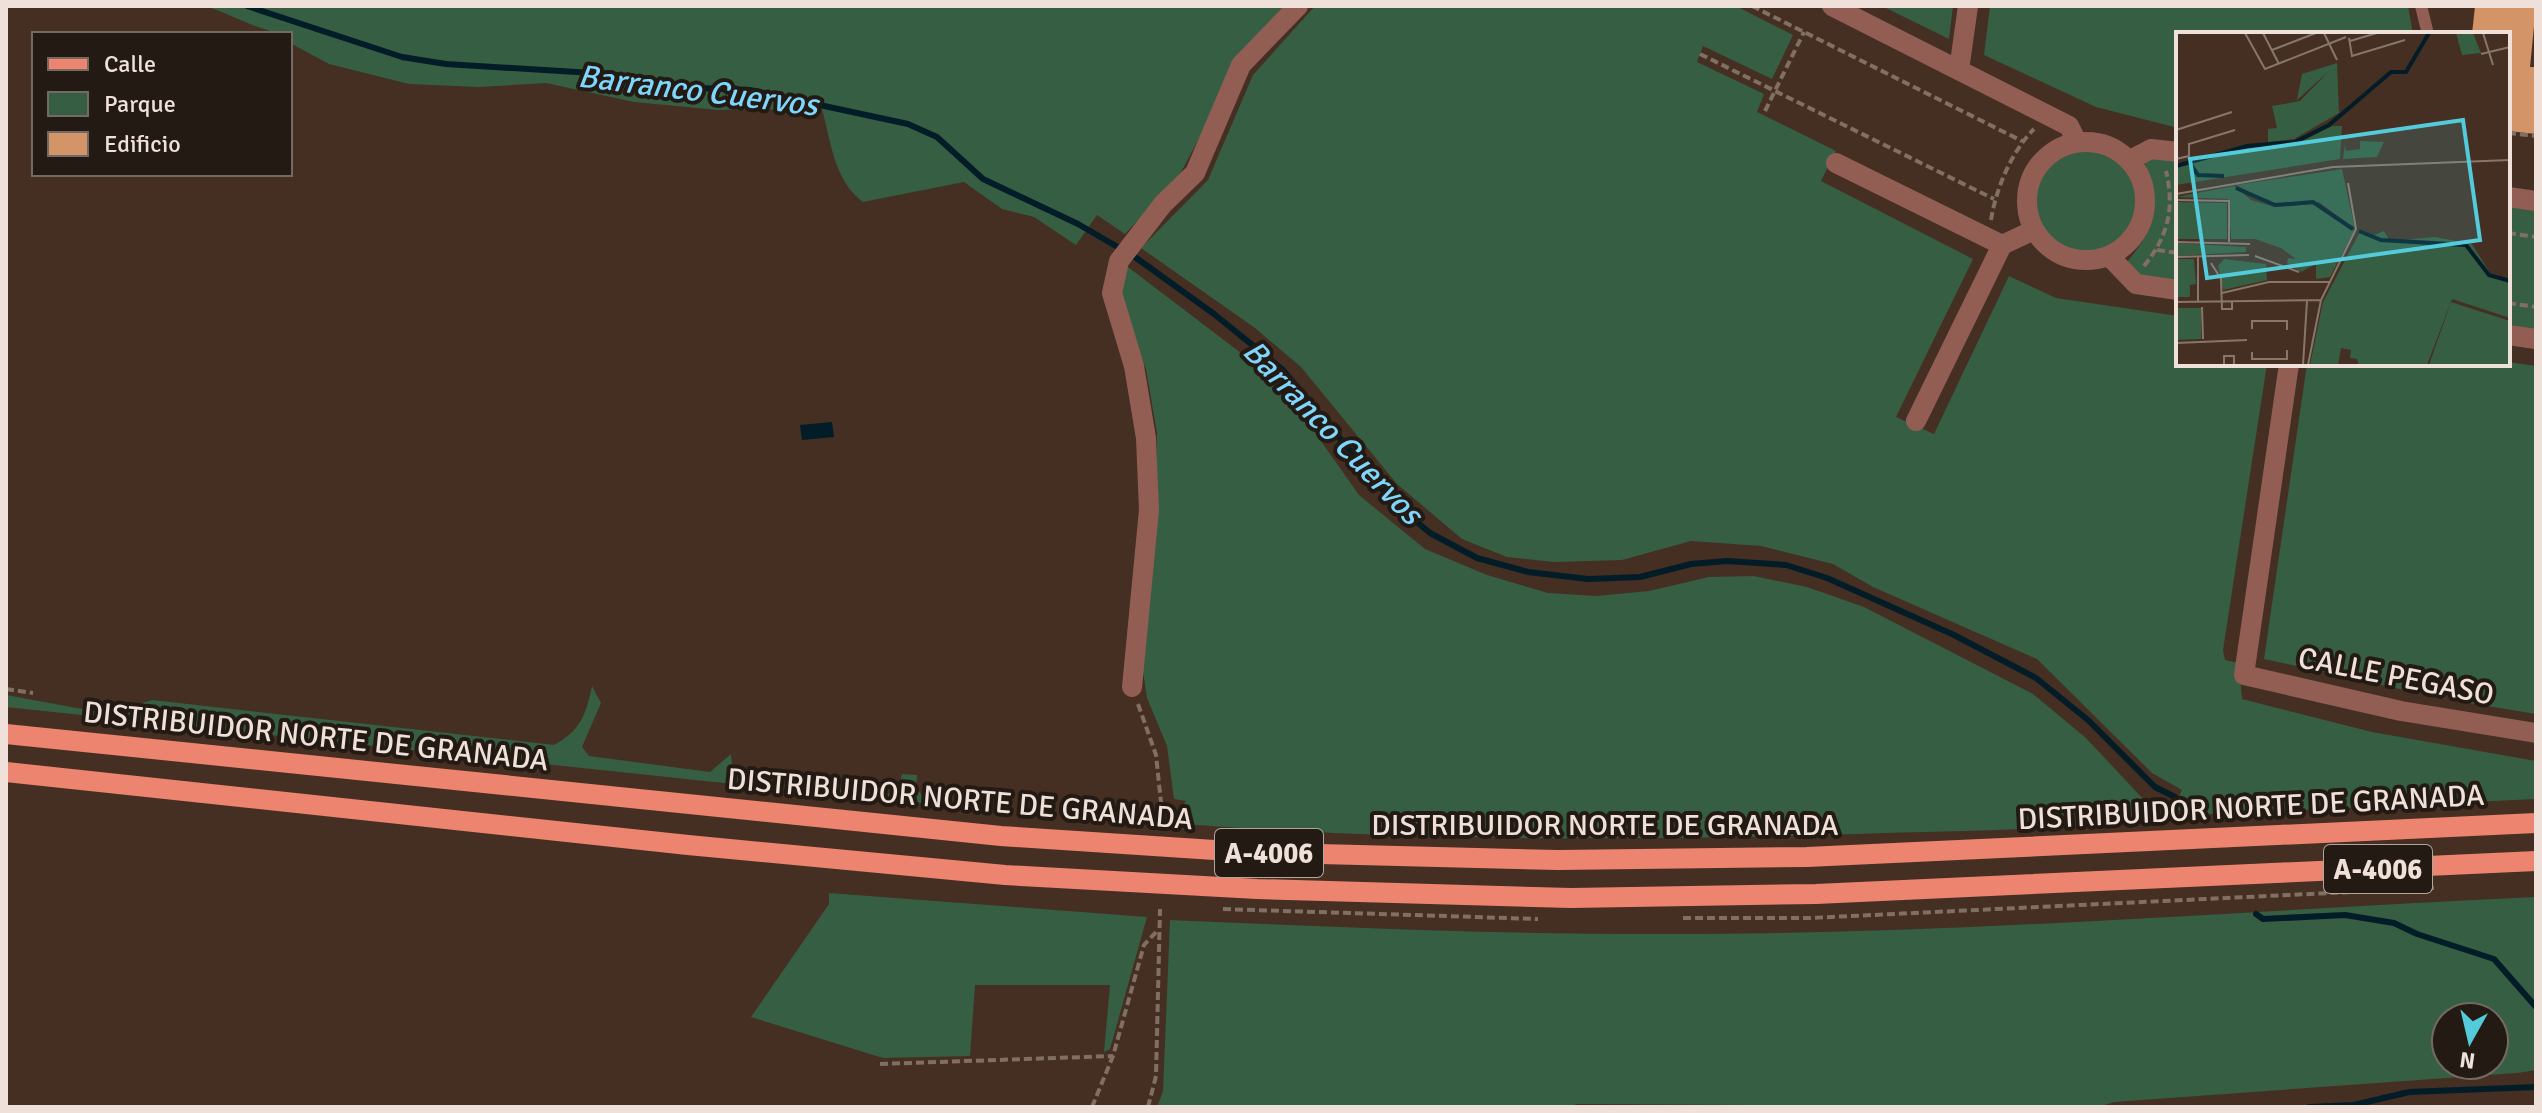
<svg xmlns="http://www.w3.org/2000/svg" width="2542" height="1113" viewBox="0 0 2542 1113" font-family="Signika,sans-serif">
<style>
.green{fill:#365e42;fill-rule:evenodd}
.water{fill:#031d28}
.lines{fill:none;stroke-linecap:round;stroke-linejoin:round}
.stream{stroke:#031d28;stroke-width:6}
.building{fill:#d39468}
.path{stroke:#816f63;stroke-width:4;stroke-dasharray:8 4;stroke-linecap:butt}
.lane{stroke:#925e54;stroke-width:12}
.street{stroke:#925e54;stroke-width:20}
.primary{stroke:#ed8470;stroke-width:20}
.labels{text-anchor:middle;stroke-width:8;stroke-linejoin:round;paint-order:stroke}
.shield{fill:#231a14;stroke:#b2a59e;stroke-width:2}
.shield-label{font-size:28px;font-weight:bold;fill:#efe1d9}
.street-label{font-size:30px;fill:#efe1d9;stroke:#231a14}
.water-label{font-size:32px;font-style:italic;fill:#7ed6fd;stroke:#231a14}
.inset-river{fill:none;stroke:#031d28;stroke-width:4}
.inset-road{fill:none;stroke:#88766b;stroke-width:2}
.view{fill:#53cbdb;fill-opacity:0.15;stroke:#53cbdb;stroke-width:4}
.inset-edge{fill:none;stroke:#efe1d9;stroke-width:4}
</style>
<rect width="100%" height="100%" fill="#442f22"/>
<g class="green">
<path d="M205,6H1291L1230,80L1178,178L1125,234L1097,215L1076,245L1034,217L1002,209L964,182L863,202C834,181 831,142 822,109L718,110L634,102L546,83L479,87L409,84L329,64L290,43V34C263,34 232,14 205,6Z"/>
<polygon points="1315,6 1736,6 1793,35 1772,79 1703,46 1697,62 1764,94 1757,112 1836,151 1821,181 1973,259 1896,417 1934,434 2009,276 2056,298 2178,316 2178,364 2267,364 2223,650 2225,660 2239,663 2242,699 2372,732 2536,761 2536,799 2192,815 2173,808 2182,790 2152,773 2037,659 1873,587 1833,564 1761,546 1691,541 1622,560 1554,562 1507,557 1462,539 1397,484 1301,367 1255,328 1141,248 1208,180 1253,75"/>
<polygon points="1882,6 1953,6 1949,39"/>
<polygon points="1990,6 2408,6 2413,34 2178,34 2178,128 2096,107 1984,55"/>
<circle cx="2086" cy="201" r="50"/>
<path d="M2158,156L2178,158V285L2139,279L2126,263C2157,227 2161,206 2144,161Z"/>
<polygon points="2508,206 2536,210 2536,333 2508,329"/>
<path d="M1124,264L1258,366L1311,427L1359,495L1425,549L1487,575L1548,593L1596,596L1649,591L1709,577L1754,576L1807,587L1864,607L2033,694L2086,738L2160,817C2060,832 1957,830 1857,834C1629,841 1399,841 1171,823L1186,801L1174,799L1167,746L1147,698L1141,658L1156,504L1157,433L1146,369L1122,309L1120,289Z"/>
<polygon points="2508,362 2536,366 2536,714 2463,702 2464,694 2446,691 2445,699 2264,659 2307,364"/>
<path d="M592,686L601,703L582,747L589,756L710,772L731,754L732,766L768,783L892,794L899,788L902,774L917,775L916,788L922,795L936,797L934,804L856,797L6,707V695L93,711H116L152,700L554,745C580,731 586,715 592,686Z"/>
<polygon points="829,893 1147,917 1110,1049 1104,1052 1110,985 975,985 970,1056 883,1058 751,1017 829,904"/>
<path d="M2536,897V1070L2517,1073L2114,1102L2098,1107L1577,1104L1567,1107H1157L1163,1091L1170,920C1339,927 1509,935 1678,934C1964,934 2250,910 2536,897ZM2494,1017V1065H2446V1017Z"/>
</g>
<polygon class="water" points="832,422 834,437 802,440 800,425"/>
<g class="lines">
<g class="stream">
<polyline points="247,6 402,57 446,64 609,74 697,88 750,90 908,124 937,137 983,179 1078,224 1135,257 1214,314 1282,369 1393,502 1430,533 1477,558 1528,572 1588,579 1640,577 1691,564 1727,561 1786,565 1827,578 1952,634 2036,678 2088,720 2155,787 2175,797"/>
<polyline points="2256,914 2263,919 2345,915 2394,923 2417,934 2494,959 2536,1007"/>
<polyline points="2309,1107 2354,1105 2409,1092 2536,1087"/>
</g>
</g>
<polygon class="building" points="2475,6 2536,6 2530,67 2536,67 2536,134 2508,131 2508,34 2472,34"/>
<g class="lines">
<g class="path">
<polyline points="1752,6 2022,141"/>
<polyline points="1700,54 1994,199"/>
<polyline points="1765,111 1804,32"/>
<polyline points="2508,133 2536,136"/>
<path d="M1991,220C1996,189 2011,152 2034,129"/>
<polyline points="2508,233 2536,237"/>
<polyline points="2157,250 2178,253"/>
<path d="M2144,266C2168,236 2175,209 2166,171"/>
<polyline points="2508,303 2536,307"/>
<polyline points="6,689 33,693"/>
<polyline points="1138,704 1156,755 1162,812"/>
<polyline points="1223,909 1538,919"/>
<polyline points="1683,918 1810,918 2434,888"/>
<polyline points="880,1064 1113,1056"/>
<polyline points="1092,1107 1113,1056 1144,945 1158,930"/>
<polyline points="1148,1107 1156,1076 1160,909"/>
</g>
<polyline class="lane" points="2421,6 2428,34"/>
<g class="street">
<polyline points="1832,6 2069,126 2077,142"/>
<polyline points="1959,70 1968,6"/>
<circle cx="2086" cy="201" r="59"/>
<polyline points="2130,160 2151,149 2178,152"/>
<polyline points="1836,163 2002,245 2034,230"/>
<polyline points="2508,197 2536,201"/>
<polyline points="2109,256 2136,284 2178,290"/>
<polyline points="2508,335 2536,339"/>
<polyline points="2289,364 2244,675 2401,711 2536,733"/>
<polyline points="1916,421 2002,245"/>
<polyline points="1132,687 1149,510 1146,438 1134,366 1112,293 1119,261 1163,204 1195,173 1241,65 1298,6"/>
</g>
<g class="primary">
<polyline points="6,734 1001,836 1245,852 1558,860 1807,857 2536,823"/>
<polyline points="6,772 688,845 1005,875 1257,889 1571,898 1816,894 2536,861"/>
</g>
</g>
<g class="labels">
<g class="shield">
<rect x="1215" y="829" width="108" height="48" rx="6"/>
<rect x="2324" y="845" width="108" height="48" rx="6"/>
</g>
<g class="shield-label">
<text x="1269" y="863">A-4006</text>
<text x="2378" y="879">A-4006</text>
</g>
<g class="street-label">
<text transform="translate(2396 676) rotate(11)" y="10">CALLE PEGASO</text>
<text transform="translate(316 736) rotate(6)" y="10">DISTRIBUIDOR NORTE DE GRANADA</text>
<text transform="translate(960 799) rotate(5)" y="10">DISTRIBUIDOR NORTE DE GRANADA</text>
<text transform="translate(2251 807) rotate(-3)" y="10">DISTRIBUIDOR NORTE DE GRANADA</text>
<text x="1605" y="835">DISTRIBUIDOR NORTE DE GRANADA</text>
</g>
<g class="water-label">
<text transform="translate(698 90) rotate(7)" y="11">Barranco Cuervos</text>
<text transform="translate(1333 432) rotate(46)" y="11">Barranco Cuervos</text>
</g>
</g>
<g transform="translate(2176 32)">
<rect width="334" height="334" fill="#442f22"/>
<path d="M280,1H297L305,21L286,23ZM161,31L163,81L118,107L92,110V97L101,96L96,74L124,69L153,39L121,68L126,42ZM156,94H166L164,127L0,153V136L72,116L118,113ZM184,109L208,110L201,125L167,127L169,112L170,119L184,117ZM166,137L179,197L143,170L95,171L60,153ZM58,154L75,168L99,175L139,172L178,199L154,245L140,247V232L125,240L111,231L112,226L120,227L105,216L79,207H55L52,167L0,165ZM0,170L51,171V207H0ZM185,198L198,203L208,199L214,209L259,205L296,212L314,241L334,248V286L276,267L251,333H183L181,327L174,326L175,318L165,316L162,333H134L147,270ZM0,211L70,215V220L0,224ZM0,227H18L20,252L14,253V265H0ZM48,227L90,232L91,248L47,258L42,234ZM275,270L334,289V333H253ZM0,276H25V307L0,308Z" fill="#365e42"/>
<path class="inset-river" d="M13,130L22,143L48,144M0,134L71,114L119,110L153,93L215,40H230L253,1M60,156L99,173L137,170L177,197M183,199L205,208L290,213L313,243L334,249"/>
<path class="inset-road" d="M69,1L89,37L170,5M87,1L103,32M148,1L161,28M307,1L317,33M173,6L176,24L229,8M174,9L201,1M96,18L140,1M305,22L334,15M0,98L56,80M0,127L13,124V112L59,98M0,162L157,135L334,128M0,168L53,169V210M0,210L74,212M79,224L123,240M0,225L73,223M22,225V270M35,231L45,247L46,277H56V270M46,261L93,250H154M0,270L145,268M26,275L27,307M76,297V289H111V298M0,311L71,308M76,320V327H111V318M48,333V324H58V333M127,333L131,269M132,333L145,268L180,197L172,151"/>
<path class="view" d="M287,88L304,208L31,246L14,127Z"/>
<rect width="334" height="334" class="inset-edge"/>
</g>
<rect width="2542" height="1113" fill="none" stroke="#efe1d9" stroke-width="16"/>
<rect x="32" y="32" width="260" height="144" fill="#231a14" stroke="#756a63" stroke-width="2"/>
<rect x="48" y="58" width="40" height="12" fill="#ed8470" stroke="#756a63" stroke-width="2"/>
<text x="104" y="72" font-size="24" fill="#efe1d9">Calle</text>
<rect x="48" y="92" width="40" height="24" fill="#365e42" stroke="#756a63" stroke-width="2"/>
<text x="104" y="112" font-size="24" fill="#efe1d9">Parque</text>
<rect x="48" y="132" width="40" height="24" fill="#d39468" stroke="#756a63" stroke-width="2"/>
<text x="104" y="152" font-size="24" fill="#efe1d9">Edificio</text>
<g transform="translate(2470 1041) rotate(188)"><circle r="38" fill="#231a14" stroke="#756a63" stroke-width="2"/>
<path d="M0-6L14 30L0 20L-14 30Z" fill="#53cbdb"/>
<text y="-12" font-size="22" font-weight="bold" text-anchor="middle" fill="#efe1d9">N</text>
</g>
</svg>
